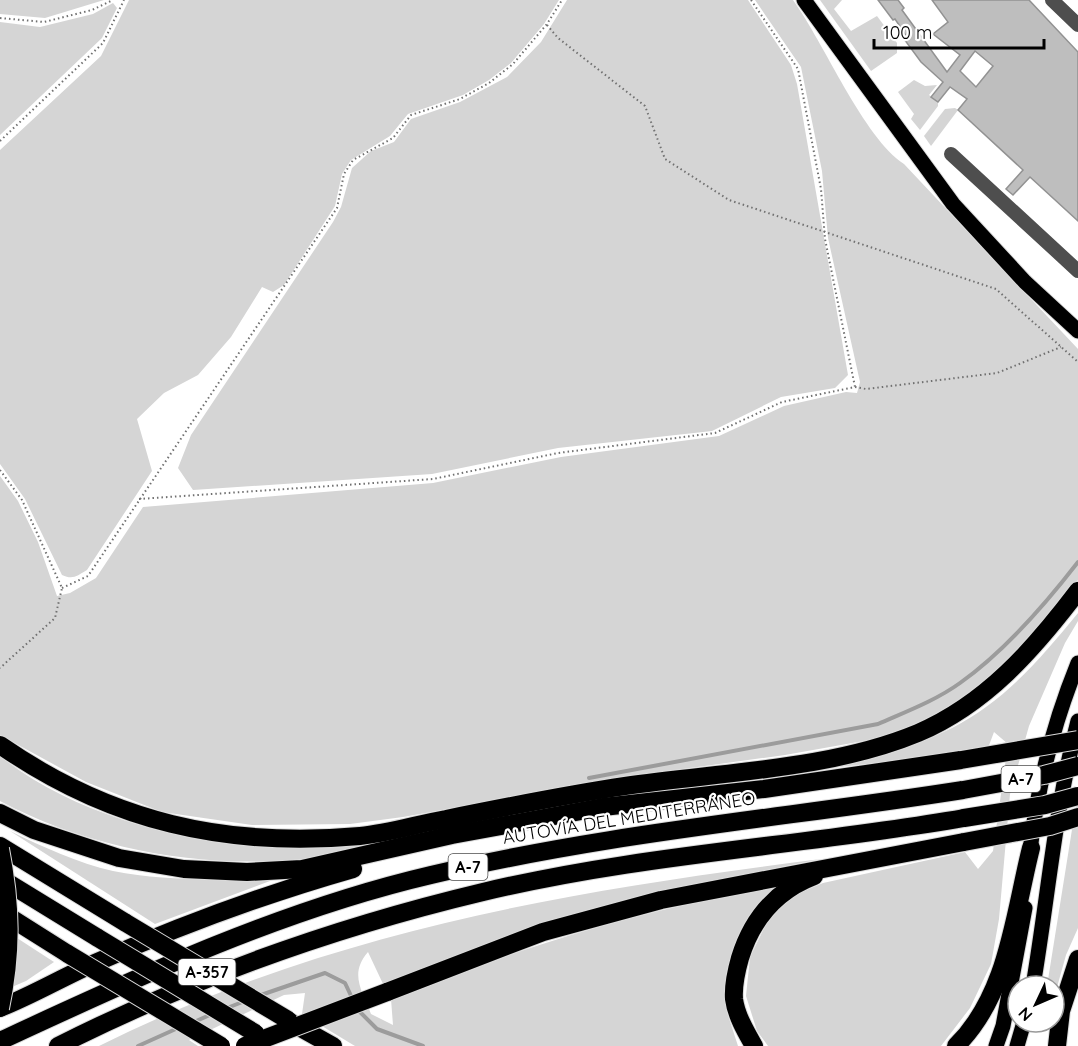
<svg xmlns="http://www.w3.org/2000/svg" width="1078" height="1046" viewBox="0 0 1078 1046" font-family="Quicksand,sans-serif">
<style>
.green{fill:#d5d5d5}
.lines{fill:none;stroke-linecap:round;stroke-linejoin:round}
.stream{stroke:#9c9c9c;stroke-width:4}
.building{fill:#bebebe;stroke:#929292;stroke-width:1.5;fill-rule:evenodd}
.major-casing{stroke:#dbdbdb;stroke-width:17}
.highway-casing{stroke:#dbdbdb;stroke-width:20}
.path{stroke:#707070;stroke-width:2;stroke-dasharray:1.5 3;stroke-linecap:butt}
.minor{stroke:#4e4e4e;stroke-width:14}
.major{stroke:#000;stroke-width:15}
.highway{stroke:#000;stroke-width:18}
.highway-bridge-casing{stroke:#dbdbdb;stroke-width:20;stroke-linecap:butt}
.highway-bridge{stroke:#000;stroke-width:18}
.labels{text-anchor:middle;stroke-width:4.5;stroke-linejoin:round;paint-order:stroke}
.shield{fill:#fff;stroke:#4c4c4c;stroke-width:1.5}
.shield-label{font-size:16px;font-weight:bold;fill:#000}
.street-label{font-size:18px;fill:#000;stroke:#fff}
</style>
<rect width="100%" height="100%" fill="#fff"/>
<g class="green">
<polygon points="0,0 104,0 45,18 0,14"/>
<path d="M129,0H559L544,24L511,63L489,80L463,95L408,114L390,136L351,160L342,174L335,206L284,285L273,292L262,287L231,337L198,375L164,393L137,419L152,471L87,570C77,576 73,580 62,575L25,499L0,464V150L101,56Z"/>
<polygon points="567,0 748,0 791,65 797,84 848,375 835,388 781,397 712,431 558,448 432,474 193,490 178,468 191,435 333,222 341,207 352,168 371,151 394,142 411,119 460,102 507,77 541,42"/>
<path d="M755,0H793C824,43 864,138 904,164L1078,349V580L1038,630L996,675L956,706L886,737L785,755L646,774L403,817L350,824L252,825L162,812L86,782L0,735V476L18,501L38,542L57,596L70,593L96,578L143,507L433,483L561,457L719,436L784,406L846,392L857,393L860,382L828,238L822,171L801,67Z"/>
<polygon points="820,0 842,0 834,9 851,31 877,16 897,43 897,53 871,71"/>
<polygon points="113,3 117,8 102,38 0,135 0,22 40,27 93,14"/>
<polygon points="914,80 925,86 937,85 929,95 938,102 938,106 920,130 911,119 914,114 898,92"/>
<polygon points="955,108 958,110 931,146 924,136 945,109"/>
<path d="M1078,613V621L1065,643L1029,726L1010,794L999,919L991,964L970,1008L941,1046H768L757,1031L746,996L750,957L769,918L794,895L823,883L965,852L978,869L993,851L1008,744L994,732L988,748L961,754L802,771C866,760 933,746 986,707C1022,681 1050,647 1078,613Z"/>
<path d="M0,756C73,816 202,850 295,847C331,846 368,840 404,837C378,843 351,853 324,857C215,871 98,853 0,801Z"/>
<polygon points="1078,792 1078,928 1066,955 1054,998 1054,986 1047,986"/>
<path d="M10,831C43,847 78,863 113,871C168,882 223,879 278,878L155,924Z"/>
<path d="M821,859L684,887L384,986L368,952C349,974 362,990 371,1014L393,1025L391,999C515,949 644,908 776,887L750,918L726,983L727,1012L738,1046H355L302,1014L305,993L284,995L189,1040L198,1046H99C330,931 568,891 821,859Z"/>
<polygon points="0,927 54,962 26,981 0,992"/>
</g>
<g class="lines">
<g class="stream">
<path d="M589,778L878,724C905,712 935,701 960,683C1005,651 1044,606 1078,562"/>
<polyline points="258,996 325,973 345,983 353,1000"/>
<polyline points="227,1008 245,1001"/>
<polyline points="358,1010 377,1029 423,1046"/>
<polyline points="194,1022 212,1014"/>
<polyline points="138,1046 178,1028"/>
</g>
</g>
<path class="building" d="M878,0H898L904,8L902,10L947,72L960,55L933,34L948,22L932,0H1029L1078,52V221L1030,177L1013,195L1006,189L1023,170L958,110L967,99L950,87L938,102L931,97L943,82L921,62L904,39L907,37L895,19L893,20ZM975,51L993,66L976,87L960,71Z"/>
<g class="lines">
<g class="major-casing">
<g id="major">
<polyline points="804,0 953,204 1025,282 1078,331"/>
<path d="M1029,860C1036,792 1052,727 1078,663"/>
<path d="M1033,986C1048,898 1055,808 1078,721"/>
<polyline points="996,1046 1003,1026 1025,908"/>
<polyline points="1017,1046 1024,1022"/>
</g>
</g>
<g class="highway-casing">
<g id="highway">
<path d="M0,745C111,822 226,848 360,836C389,833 418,824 446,819C505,807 565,795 625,786C720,772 829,770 918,733C986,704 1034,649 1078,591"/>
<polyline points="0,813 34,830 119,858 184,869 247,872 302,869 452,835 603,807 764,789 961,760"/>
<polyline points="0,846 126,923"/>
<polyline points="0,878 98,938"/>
<polyline points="0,911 68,954"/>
<polyline points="387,992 543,932 661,900 964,842"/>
<path d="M0,1008C33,995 63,977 95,963C179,926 265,894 353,869"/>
<polyline points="288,1021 333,1046"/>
<path d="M0,1041C140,976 281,910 431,875C606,833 785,818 963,790"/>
<path d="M58,1046C193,978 336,927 483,892C641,854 804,846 964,818"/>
<path d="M754,1046C746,1032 736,1015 734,999C733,985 736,972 740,958C752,919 775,891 814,876"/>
<path d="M956,1046C1008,995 1014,915 1031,848"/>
<polyline points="1057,1046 1061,1011 1078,959"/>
</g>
</g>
<g class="path">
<polyline points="751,0 798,69 821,189 825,239 855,387"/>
<polyline points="0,18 44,22 92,10 113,0"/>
<polyline points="547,25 558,38 645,106 665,159 729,200 996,289 1078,362"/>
<polyline points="0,141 103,43 124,0"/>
<polyline points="0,470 22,500 62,588 55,618 0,668"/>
<polyline points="139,499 433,479 558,453 715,433 782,402 855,387 866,389 997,373 1061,347"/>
<polyline points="62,588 88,576 337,208 344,174 353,160 393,138 411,115 460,99 489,83 513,64 547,24 562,0"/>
</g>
<g class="minor">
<polyline points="1052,0 1078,25"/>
<polyline points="951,154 1078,271"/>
</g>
<use href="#major" class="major"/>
<use href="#highway" class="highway"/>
<g class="highway-bridge-casing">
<g id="highway-bridge">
<polyline points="961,760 1078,740"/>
<polyline points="963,790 1044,775 1078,766"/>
<polyline points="964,818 1045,805 1078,796"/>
<polyline points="964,842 1050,826 1078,817"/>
<path d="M0,849C11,904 12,953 0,1008"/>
<polyline points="126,923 288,1020"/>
<polyline points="98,938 255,1033"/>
<polyline points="68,954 221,1046"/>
<polyline points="245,1046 387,992"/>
</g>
</g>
<use href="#highway-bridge" class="highway-bridge"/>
</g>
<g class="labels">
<g class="shield">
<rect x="1001.5" y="766" width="39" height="26" rx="4.5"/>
<rect x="448.5" y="854" width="39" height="26" rx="4.5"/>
<rect x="178.5" y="959" width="57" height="26" rx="4.5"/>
</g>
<g class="shield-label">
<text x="1021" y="785">A-7</text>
<text x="468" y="873">A-7</text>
<text x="207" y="978">A-357</text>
</g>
<g class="street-label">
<text transform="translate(629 818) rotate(-9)" y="6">AUTOVÍA DEL MEDITERRÁNEO</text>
</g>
</g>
<g transform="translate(1036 1004) rotate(226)"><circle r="28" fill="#ffffff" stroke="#999999" stroke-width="1.5"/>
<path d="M0-4.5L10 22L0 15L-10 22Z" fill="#000000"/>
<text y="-9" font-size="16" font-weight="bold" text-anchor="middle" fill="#000000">N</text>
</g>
<path d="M874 39v9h170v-9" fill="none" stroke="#000000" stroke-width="3"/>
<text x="883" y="39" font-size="18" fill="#000000" stroke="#ffffff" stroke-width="4.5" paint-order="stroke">100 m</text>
</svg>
